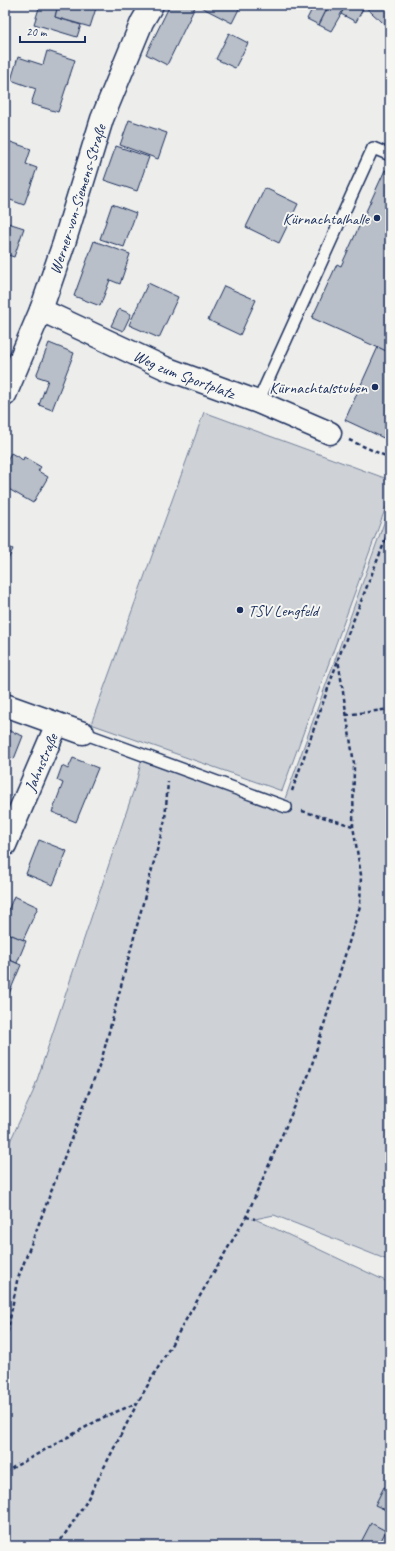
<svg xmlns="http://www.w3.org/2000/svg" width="395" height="1551" viewBox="0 0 395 1551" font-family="Caveat,sans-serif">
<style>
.green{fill:#ced2d7;stroke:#74809a}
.building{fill:#b9bfc8;stroke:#1b2f5e}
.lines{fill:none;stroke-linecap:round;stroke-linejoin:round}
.service-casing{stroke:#1b2f5e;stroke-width:14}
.minor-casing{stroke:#1b2f5e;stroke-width:25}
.tertiary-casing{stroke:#1b2f5e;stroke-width:25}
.path{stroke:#1b2f5e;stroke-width:2.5;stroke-dasharray:4 3;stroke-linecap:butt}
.service{stroke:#f6f6f2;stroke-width:11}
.minor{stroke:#f6f6f2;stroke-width:22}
.tertiary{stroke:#f6f6f2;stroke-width:22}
.poi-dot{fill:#1b2f5e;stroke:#f6f6f2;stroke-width:1.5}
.labels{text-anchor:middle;stroke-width:4;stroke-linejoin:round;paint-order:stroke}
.street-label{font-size:16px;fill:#1b2f5e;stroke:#f6f6f2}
.poi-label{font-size:16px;fill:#1b2f5e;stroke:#f6f6f2;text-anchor:end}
</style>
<rect width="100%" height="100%" fill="#edeeec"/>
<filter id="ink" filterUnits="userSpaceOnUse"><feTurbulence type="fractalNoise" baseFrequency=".025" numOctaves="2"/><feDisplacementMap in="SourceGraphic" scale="8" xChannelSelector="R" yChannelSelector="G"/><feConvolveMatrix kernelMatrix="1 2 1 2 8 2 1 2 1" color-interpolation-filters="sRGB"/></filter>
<g filter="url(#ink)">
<g class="green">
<polygon points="204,412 390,480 390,496 282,791 91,724"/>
<polygon points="390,506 390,1261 274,1215 255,1219 390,1283 390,1546 5,1546 5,1152 33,1092 136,783 142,758 281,810"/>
</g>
<g class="building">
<polygon points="40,5 58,5 55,17 81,25 77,37 34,24"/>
<polygon points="58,5 97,5 90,27 55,17"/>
<polygon points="170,5 196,5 167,65 146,54"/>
<polygon points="202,5 241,5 232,23 201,7"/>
<polygon points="314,5 329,5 319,25 307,19"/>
<polygon points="329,5 345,5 341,14 331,31 319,25"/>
<polygon points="346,5 365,5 356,22 341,14"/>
<polygon points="365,5 390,5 390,29 364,6"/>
<polygon points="229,33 248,43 235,68 216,59"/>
<polygon points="47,51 75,60 58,112 31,104 36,89 11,80 18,57 43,65"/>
<polygon points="129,120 167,133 158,159 120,145"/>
<polygon points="5,140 31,149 26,164 37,168 24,205 5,198 5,184 7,178 5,177"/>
<polygon points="116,146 149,157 137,191 104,180"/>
<polygon points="385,170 390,173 390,353 312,318 337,264 341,266"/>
<polygon points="265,188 298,204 279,243 246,227"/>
<polygon points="112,204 136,213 124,247 100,239"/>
<polygon points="5,222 24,228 14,257 5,254"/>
<polygon points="94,241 130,254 120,284 110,280 100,306 74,296"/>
<polygon points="148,283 178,297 159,338 129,325"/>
<polygon points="224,286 256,300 240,335 208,320"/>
<polygon points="119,309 131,314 123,331 111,326"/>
<polygon points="49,343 74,353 52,410 39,405 48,380 36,376"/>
<polygon points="378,347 390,353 390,441 345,420"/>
<polygon points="11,453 23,460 24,457 41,467 38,471 48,477 33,503 5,487 5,464"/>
<polygon points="5,545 13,549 5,566"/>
<polygon points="5,729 23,736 14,759 5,756"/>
<polygon points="73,758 98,768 76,822 52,812 63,783 57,780 62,766 68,769"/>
<polygon points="39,840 67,851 53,885 26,874"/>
<polygon points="14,896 38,907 23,940 5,932 5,918"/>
<polygon points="7,933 26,941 17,963 5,958 5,939"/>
<polygon points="5,958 21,965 8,996 5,995"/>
<polygon points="384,1487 390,1490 390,1512 375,1505"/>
<polygon points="371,1523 386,1531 378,1546 359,1546"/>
</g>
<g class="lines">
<g class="service-casing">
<g id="service">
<polyline points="258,402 373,148 390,155"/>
<polyline points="83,733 286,807"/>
</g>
</g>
<g class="minor-casing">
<g id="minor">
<path id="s1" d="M41,310L165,368L258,402L330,433"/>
<polyline points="5,705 83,733"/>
<path id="s2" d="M5,845L57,724"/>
</g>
</g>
<g class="tertiary-casing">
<g id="tertiary">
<path id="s3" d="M5,395L41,310L64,243L102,119L142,22L152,5"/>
</g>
</g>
<g class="path">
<polyline points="349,440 390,458"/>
<polyline points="385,541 390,524"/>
<polyline points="346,715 390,709"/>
<polyline points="292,791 338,660"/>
<polyline points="302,811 353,826"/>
<polyline points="246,1217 255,1219"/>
<polyline points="5,1346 17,1281 102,1058 165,820 168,782"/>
<polyline points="5,1472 104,1417 137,1403"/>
<polyline points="57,1546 85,1504 138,1402 246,1217 309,1074 360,906 361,875 353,826 354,764 338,659 385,541 390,539"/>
</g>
<use href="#service" class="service"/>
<use href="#minor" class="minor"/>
<use href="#tertiary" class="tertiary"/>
</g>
</g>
<g class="poi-dot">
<circle cx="377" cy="218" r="4"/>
<circle cx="375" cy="387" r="4"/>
<circle cx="240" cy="610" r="4"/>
</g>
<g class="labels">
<g class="street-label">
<text dy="6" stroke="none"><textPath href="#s3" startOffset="209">Werner-von-Siemens-Straße</textPath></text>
<text dy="6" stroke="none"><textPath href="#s1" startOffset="157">Weg zum Sportplatz</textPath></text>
<text dy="6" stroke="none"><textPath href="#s2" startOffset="90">Jahnstraße</textPath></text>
</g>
<g class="poi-label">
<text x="369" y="224">Kürnachtalhalle</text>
<text x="367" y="393">Kürnachtalstuben</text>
<text x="248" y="616" text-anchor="start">TSV Lengfeld</text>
</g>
</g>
<rect width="395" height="1551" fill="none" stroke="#f6f6f2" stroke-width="20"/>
<rect x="10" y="10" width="375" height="1531" fill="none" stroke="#1b2f5e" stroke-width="1.5" filter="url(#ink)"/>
<path d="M20 36v6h65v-6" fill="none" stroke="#1b2f5e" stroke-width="2"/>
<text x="26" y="36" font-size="12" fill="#1b2f5e" stroke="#f6f6f2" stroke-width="3" paint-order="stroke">20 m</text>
</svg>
